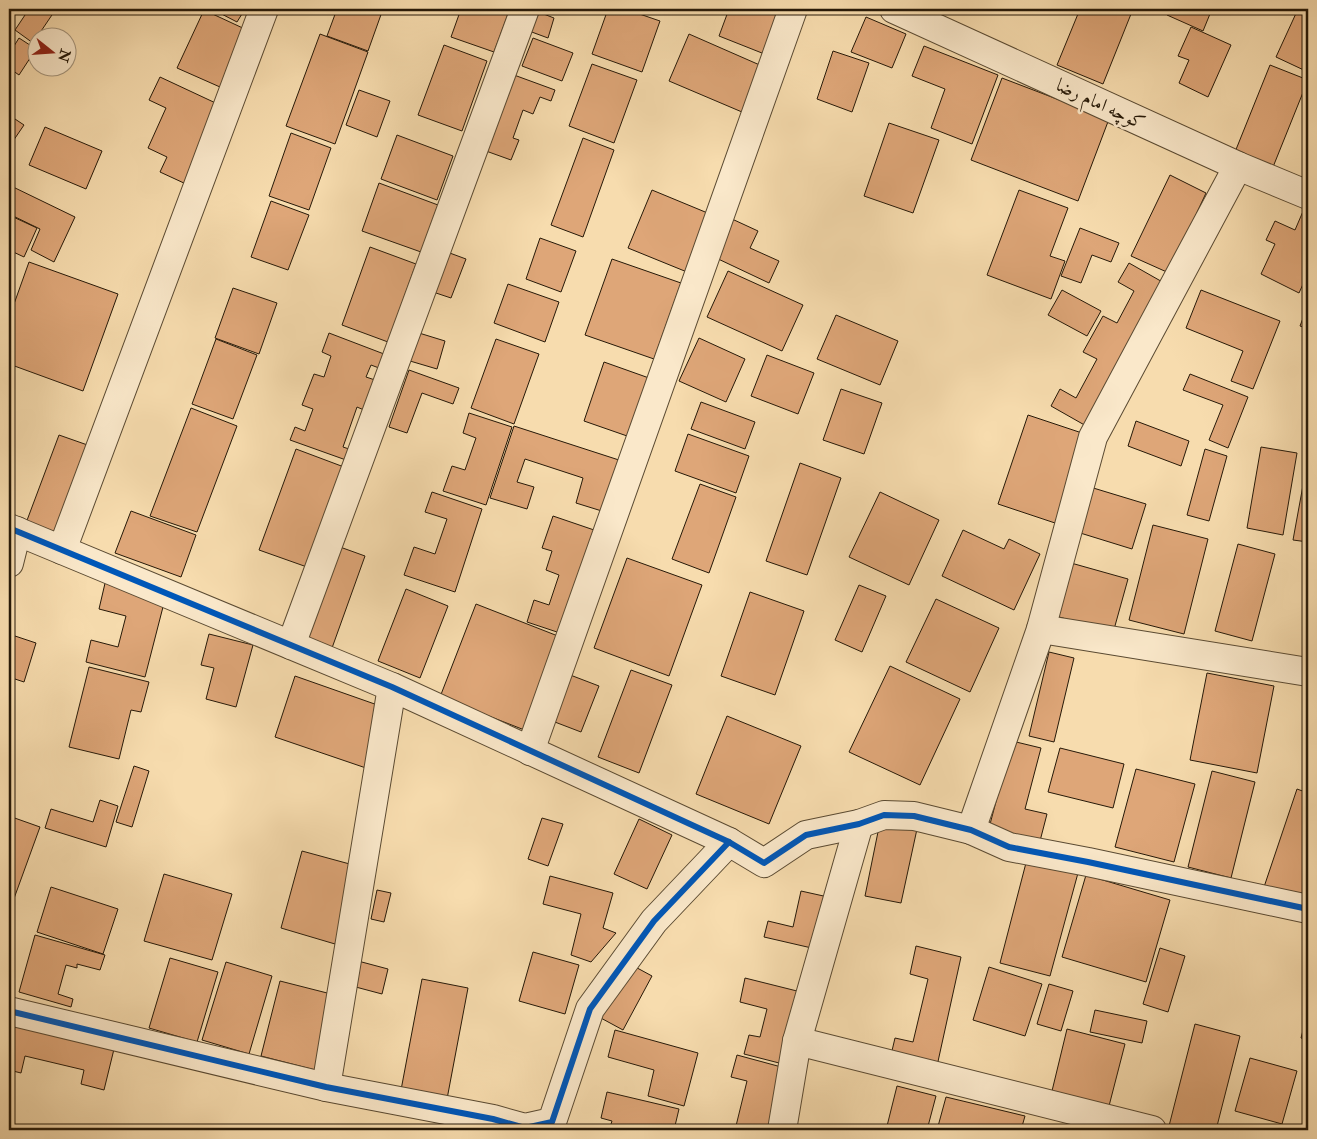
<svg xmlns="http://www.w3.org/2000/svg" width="1317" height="1139" viewBox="0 0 1317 1139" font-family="'IM FELL Double Pica',Amiri,serif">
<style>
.building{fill:#dea678;stroke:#261908}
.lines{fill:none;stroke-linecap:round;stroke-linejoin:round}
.street-casing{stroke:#5a4a32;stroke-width:30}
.street{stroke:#fae8ca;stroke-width:28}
.cycleway-casing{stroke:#fae8ca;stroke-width:9}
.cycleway{stroke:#0057b8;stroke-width:6}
.labels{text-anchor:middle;stroke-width:5;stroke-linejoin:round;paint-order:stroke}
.street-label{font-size:19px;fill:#261908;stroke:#fae8ca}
</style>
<rect width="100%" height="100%" fill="#f7dcae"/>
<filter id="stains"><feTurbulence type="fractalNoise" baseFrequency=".004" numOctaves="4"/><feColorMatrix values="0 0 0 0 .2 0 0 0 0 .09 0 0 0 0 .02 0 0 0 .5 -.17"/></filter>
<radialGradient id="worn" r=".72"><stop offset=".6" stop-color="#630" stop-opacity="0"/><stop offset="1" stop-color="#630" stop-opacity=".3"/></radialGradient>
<g class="building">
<polygon points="29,9 56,9 33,43 15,30"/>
<polygon points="212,9 245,9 237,22"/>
<polygon points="337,9 383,9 368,51 327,36"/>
<polygon points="461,9 510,9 494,52 451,37"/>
<polygon points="608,9 625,9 660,21 642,72 592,54"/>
<polygon points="729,9 791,9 772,57 719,36"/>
<polygon points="911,9 943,9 939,20"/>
<polygon points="1080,9 1133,9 1103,84 1057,65"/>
<polygon points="1169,9 1212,9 1203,31 1167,15"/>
<polygon points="1298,9 1308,9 1308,72 1276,57"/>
<polygon points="204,10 247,30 220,87 177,68"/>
<polygon points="536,11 554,18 548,38 529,31"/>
<polygon points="866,17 906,34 892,68 851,52"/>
<polygon points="1191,27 1231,45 1208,97 1179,83 1189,60 1178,56"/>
<polygon points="320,34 368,52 335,144 286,126"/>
<polygon points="689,34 762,66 742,112 669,81"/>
<polygon points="19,38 36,49 19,75 9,68 9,54"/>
<polygon points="533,38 573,53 562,81 522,66"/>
<polygon points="444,45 487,61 462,131 418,115"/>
<polygon points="924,46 998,75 972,144 931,128 945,89 912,76"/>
<polygon points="833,51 869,63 852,112 817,99"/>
<polygon points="592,64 637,80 614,143 569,126"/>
<polygon points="1270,65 1308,80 1273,167 1235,152"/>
<polygon points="514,75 555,90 551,101 540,97 533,114 523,110 513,138 519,140 511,160 486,151"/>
<polygon points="160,77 222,106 186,184 160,172 167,157 148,148 166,108 149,100"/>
<polygon points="1002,78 1109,119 1078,201 971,160"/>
<polygon points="359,90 390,101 377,137 346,125"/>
<polygon points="9,115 24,125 9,147"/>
<polygon points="889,123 939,140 913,213 864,196"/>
<polygon points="45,127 102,151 86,189 29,165"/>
<polygon points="291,133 331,148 309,210 269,196"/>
<polygon points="397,135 453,156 437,200 381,179"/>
<polygon points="583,138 614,150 583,237 551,225"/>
<polygon points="1170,175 1206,193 1169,273 1131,256"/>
<polygon points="379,183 438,205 421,252 362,231"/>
<polygon points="9,185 75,217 54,262 31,250 40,229 9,214"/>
<polygon points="652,190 710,214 687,272 628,248"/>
<polygon points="1019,190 1068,208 1050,256 1065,261 1051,299 987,275"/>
<polygon points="271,201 309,215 288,270 251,257"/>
<polygon points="1304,209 1308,211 1308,273 1299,293 1261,274 1275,244 1266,240 1275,221 1295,230"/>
<polygon points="9,215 37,228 24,257 9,250"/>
<polygon points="732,219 758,231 750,248 779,261 769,283 714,257"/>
<polygon points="1080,228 1119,243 1111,262 1092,255 1081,283 1061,276"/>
<polygon points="540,238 576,251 561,292 526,279"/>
<polygon points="370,247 416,264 388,342 342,325"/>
<polygon points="447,252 466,259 451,298 433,292"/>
<polygon points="612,259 681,283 654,359 585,335"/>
<polygon points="29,262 118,294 83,391 9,364 9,318"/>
<polygon points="1129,263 1166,284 1088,427 1051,406 1060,389 1076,398 1097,359 1083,352 1103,316 1117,323 1134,291 1118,282"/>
<polygon points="728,271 803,305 782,351 707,317"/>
<polygon points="508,284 559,302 545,342 494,323"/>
<polygon points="233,288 277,303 259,354 215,338"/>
<polygon points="1062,290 1101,311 1087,336 1048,315"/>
<polygon points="1201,290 1280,321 1253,389 1231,381 1243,351 1186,328"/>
<polygon points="1308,305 1308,329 1300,326"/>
<polygon points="836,315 898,341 880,385 817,359"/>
<polygon points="329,333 384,354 379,368 371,365 366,377 375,380 364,410 357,407 343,447 349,449 346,460 290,440 295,427 305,431 313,409 302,405 314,374 324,377 331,356 322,352"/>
<polygon points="419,333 445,341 437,369 410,361"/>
<polygon points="699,338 745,359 726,402 679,381"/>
<polygon points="216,339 257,355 233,419 192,404"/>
<polygon points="496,339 539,354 514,424 471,408"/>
<polygon points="767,355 814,373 798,414 751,396"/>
<polygon points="604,362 649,378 630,437 584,421"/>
<polygon points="409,370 459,388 453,404 422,393 407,433 389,427"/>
<polygon points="1190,374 1248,397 1228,448 1209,440 1223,405 1183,390"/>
<polygon points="841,389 882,403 864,454 823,440"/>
<polygon points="701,402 755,422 745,449 691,429"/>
<polygon points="191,408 237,426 197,532 150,516"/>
<polygon points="469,413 512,427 486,505 443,491 452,466 465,470 476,438 463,433"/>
<polygon points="1028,415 1085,434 1055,523 998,504"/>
<polygon points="1136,421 1189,441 1181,466 1128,446"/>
<polygon points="514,426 622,461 605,512 576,503 583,478 525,459 517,482 534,487 527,509 490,498"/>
<polygon points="688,434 749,456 736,493 675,471"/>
<polygon points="59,435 96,448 62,537 26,523"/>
<polygon points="1261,447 1297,453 1283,535 1247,528"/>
<polygon points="296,449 344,467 307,567 259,550"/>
<polygon points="1205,449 1227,456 1209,521 1187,515"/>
<polygon points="1308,458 1308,542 1293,540"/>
<polygon points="800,463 841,478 807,575 766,561"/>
<polygon points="700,484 736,497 709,573 672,559"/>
<polygon points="1090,487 1146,504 1132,549 1077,532"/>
<polygon points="432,492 482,509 455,592 404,575 414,547 435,554 447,519 425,512"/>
<polygon points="880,492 939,520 909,585 849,557"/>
<polygon points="131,511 196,535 181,577 115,553"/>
<polygon points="553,516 597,531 563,634 527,622 534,600 549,605 559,575 546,570 552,551 542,548"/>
<polygon points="1153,525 1208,539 1184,634 1129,620"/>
<polygon points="963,530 1004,549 1009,539 1040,554 1014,610 942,576"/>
<polygon points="1238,544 1275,554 1252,641 1215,631"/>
<polygon points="340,547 365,556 332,648 307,639"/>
<polygon points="627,558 702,585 669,676 594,648"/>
<polygon points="1071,563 1128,579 1113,633 1056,616"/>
<polygon points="106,579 164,603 145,677 86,662 91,640 118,647 126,616 99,609"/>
<polygon points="859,585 886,596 862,652 835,640"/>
<polygon points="406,589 448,606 420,678 378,661"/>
<polygon points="750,592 804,611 775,695 721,676"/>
<polygon points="936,599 999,628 970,692 906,662"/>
<polygon points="476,604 563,638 527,731 440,697"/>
<polygon points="9,634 36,643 24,682 9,677"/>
<polygon points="209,634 253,645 236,707 206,699 214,668 201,665"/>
<polygon points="1049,652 1074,658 1054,742 1029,736"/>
<polygon points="890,666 960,699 920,785 849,752"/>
<polygon points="89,667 149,682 141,712 131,710 119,759 69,747"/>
<polygon points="631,670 672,685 639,773 598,757"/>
<polygon points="565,673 599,686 581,732 547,719"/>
<polygon points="1207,673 1274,686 1257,773 1190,760"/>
<polygon points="295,676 386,708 366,768 275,737"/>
<polygon points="727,716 801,746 769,824 696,794"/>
<polygon points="1012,741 1041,748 1025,809 1047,814 1040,841 989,828"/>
<polygon points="1060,748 1124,764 1113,808 1048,792"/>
<polygon points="134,766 149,771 132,827 116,822"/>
<polygon points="1136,769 1195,784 1174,862 1115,847"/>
<polygon points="1212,771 1255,782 1231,878 1188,867"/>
<polygon points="1297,789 1308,793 1308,902 1264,887"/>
<polygon points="100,800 118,806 106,847 45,828 51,809 93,822"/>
<polygon points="9,816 40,827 12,904 9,903"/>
<polygon points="542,818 563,824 548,866 528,859"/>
<polygon points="639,819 672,835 647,889 614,874"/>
<polygon points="880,822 917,829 901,903 865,896"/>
<polygon points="302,851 357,866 335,944 281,928"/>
<polygon points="1027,859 1078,873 1050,976 1000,963"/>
<polygon points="164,874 232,894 212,960 144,941"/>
<polygon points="1086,875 1170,900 1146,982 1062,957"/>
<polygon points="550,876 613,893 603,928 616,933 591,962 571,955 581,914 543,904"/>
<polygon points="51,887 118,909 103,954 37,932"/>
<polygon points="377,890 391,893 384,922 371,919"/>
<polygon points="801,891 828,897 816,949 764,937 768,921 793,927"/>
<polygon points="35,935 105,955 100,970 77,964 77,968 66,965 58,994 73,999 71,1007 19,992"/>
<polygon points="916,946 961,957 937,1066 891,1055 895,1038 913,1042 928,979 910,974"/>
<polygon points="1160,948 1185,956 1168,1012 1143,1004"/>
<polygon points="533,952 579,965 565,1014 519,1001"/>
<polygon points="170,958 218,972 197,1042 149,1028"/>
<polygon points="358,961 388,969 382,994 352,986"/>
<polygon points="226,962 272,976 249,1054 202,1040"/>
<polygon points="628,963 652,976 623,1030 599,1017"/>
<polygon points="989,967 1042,984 1025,1036 973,1020"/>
<polygon points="745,978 801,992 783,1064 744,1054 749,1035 760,1037 767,1009 740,1002"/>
<polygon points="422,979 468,988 447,1099 401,1090"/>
<polygon points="280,981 335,995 315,1070 261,1056"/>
<polygon points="1049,984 1073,991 1061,1031 1037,1024"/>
<polygon points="1095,1010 1147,1021 1142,1043 1090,1032"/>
<polygon points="1308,1011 1308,1040 1301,1038"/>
<polygon points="9,1019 115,1045 104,1090 81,1084 84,1070 25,1056 21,1073 9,1070"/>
<polygon points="1195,1024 1240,1036 1216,1130 1184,1130 1169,1126"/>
<polygon points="1067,1029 1125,1044 1109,1106 1052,1091"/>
<polygon points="615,1030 698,1053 684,1106 648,1096 654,1070 608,1057"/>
<polygon points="737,1055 785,1068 769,1130 717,1130 719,1125 735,1130 747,1081 731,1077"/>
<polygon points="1250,1058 1297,1071 1282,1124 1235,1111"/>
<polygon points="897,1086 936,1096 927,1130 886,1130"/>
<polygon points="607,1092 679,1109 674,1130 609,1130 612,1121 601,1118"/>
<polygon points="946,1097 1025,1116 1021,1130 937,1130"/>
</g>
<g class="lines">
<g class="street-casing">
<g id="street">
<polyline points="894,9 1238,166 1308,195"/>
<polyline points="9,528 392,687 729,842 764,863 806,835 859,824 884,815 914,816 971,830 1009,847 1088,862 1308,909"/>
<polyline points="62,550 264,9"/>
<polyline points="9,563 17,531"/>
<polyline points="1041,629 1308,672"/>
<polyline points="291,645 525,9"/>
<polyline points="530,751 793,9"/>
<polyline points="971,830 1041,629 1093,437 1238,166"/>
<polyline points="9,1011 326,1087 493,1119 525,1128 552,1122 590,1009 654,921 729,842"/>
<polyline points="797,1041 1152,1130"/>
<polyline points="326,1087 392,687"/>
<polyline points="782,1130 797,1041 859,824"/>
</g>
</g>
<use href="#street" class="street"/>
<g class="cycleway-casing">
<g id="cycleway">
<polyline points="9,528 392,687 729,842 764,863 806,835 859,824 884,815 914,816 971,830 1009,847 1088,862 1308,909"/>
<polyline points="9,1011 326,1087 493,1119 525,1128 552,1122 590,1009 654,921 729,842"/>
</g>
</g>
<use href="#cycleway" class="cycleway"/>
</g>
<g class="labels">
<g class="street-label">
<text transform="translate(1101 103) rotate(25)" y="7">کوچه امام رضا</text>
</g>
</g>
<rect width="1317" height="1139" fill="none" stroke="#f7dcae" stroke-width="30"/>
<rect x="10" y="10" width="1297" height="1119" fill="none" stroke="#261908" stroke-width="2.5"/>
<rect x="15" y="15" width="1287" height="1109" fill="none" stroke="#261908"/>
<g transform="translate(52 52) rotate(107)"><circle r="24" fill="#fae8ca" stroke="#a5957c"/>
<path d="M0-4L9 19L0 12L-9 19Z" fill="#8f2418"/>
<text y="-8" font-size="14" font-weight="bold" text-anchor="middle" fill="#261908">N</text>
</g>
<rect width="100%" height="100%" filter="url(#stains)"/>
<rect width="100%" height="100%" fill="url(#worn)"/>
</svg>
